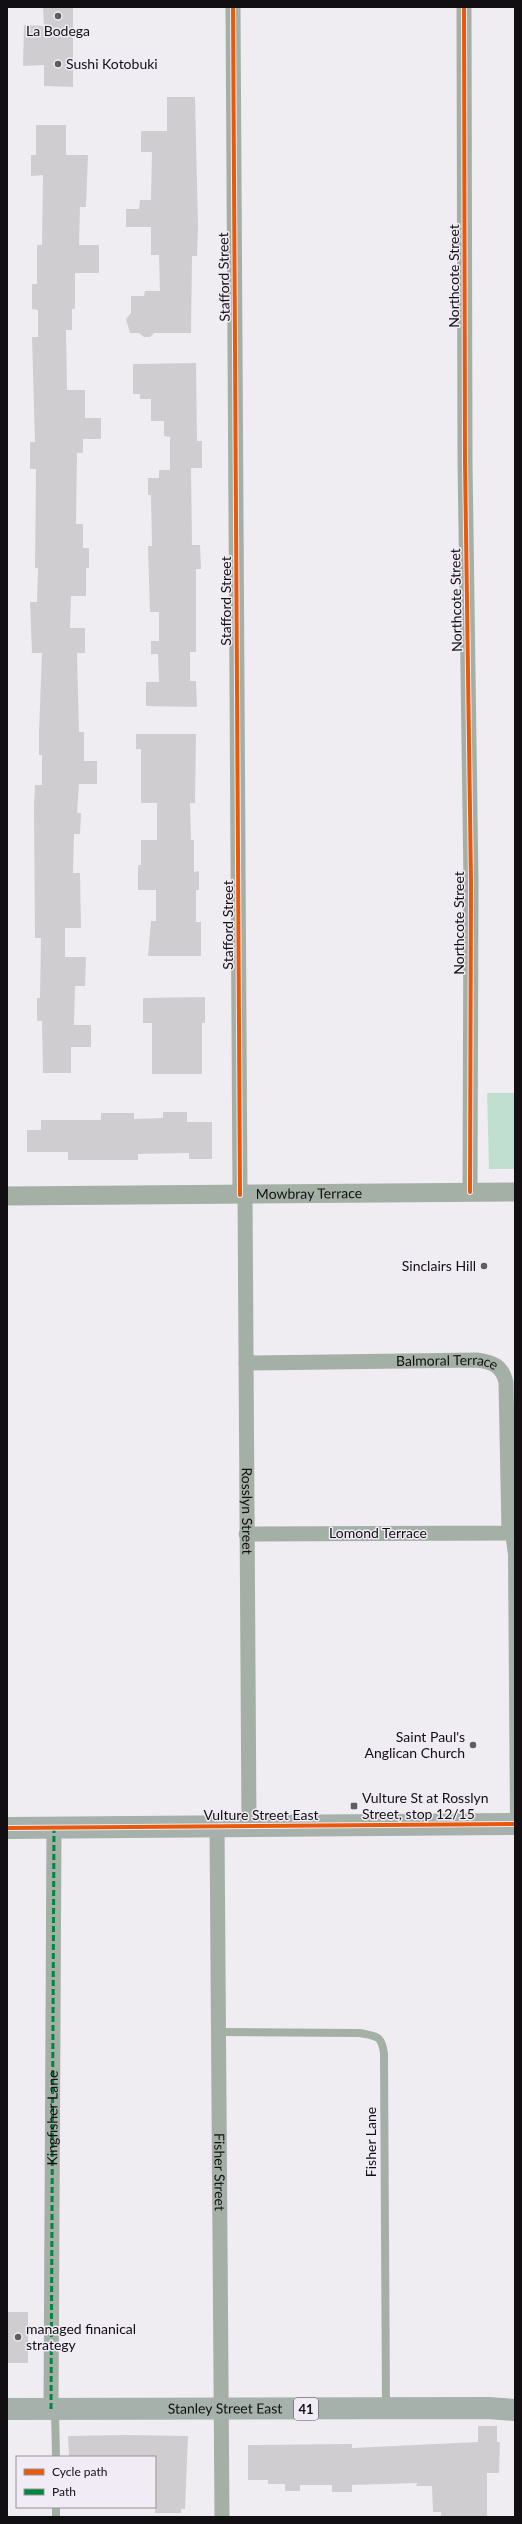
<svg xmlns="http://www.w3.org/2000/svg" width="522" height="2524" viewBox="0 0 522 2524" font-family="Lato,sans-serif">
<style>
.green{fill:#c1dfd0}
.building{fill:#d0cdd0}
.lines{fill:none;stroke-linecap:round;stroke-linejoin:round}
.service{stroke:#a4afa6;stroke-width:8}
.minor{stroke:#a4afa6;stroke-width:15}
.tertiary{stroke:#a4afa6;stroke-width:19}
.primary{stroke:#a5b1aa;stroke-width:22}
.quiet{stroke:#00873e;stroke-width:3;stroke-dasharray:6 3;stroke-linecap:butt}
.cycleway-casing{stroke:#f0ebf4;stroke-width:6}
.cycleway{stroke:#e8590c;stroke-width:4}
.poi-dot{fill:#5f5d60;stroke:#f0ebf4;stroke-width:1.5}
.labels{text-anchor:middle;stroke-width:3;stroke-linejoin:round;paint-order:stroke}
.shield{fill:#f0ebf4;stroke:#545156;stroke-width:1}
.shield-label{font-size:13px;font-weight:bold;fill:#110f12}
.poi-label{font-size:14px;fill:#110f12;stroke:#f0ebf4;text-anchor:start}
.street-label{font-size:14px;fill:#110f12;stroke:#f0ebf4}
</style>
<rect width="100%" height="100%" fill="#f0edf2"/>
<polygon class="green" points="487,1093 515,1093 515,1169 489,1169"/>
<g class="building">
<polygon points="43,7 73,7 73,87 44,86 44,65 23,66 24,25 44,26"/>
<polygon points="167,97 195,97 198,227 197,256 192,256 191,333 154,333 150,337 144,337 139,333 130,333 126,319 131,313 131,296 144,296 145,291 160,291 159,255 151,255 151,227 126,227 126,209 139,209 140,200 151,200 152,152 141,152 141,131 167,131"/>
<polygon points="36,125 66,125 66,155 88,155 86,207 80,207 79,245 99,245 99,273 75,273 75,309 72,309 72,330 66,330 67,390 85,390 85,418 101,418 101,439 83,439 83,453 77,453 76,524 83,524 83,548 89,548 89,568 86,568 86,596 71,596 70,628 85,628 85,653 77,653 79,732 84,732 84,761 97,761 97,784 79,784 77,813 81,813 80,834 74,834 73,873 80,873 81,928 65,928 65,957 86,957 85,986 75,986 74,1025 91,1025 91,1047 71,1047 71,1073 43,1073 42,1021 37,1021 37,998 40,998 41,938 35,938 34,806 35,785 42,785 42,755 39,755 39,732 42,653 32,653 30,602 37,602 38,568 35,568 36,469 30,469 30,442 35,442 32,337 38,337 38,310 32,309 32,284 37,284 37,245 42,245 43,175 31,176 31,155 36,155"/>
<polygon points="196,363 197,441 202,441 202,468 191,468 192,545 200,545 201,569 196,569 196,652 190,652 190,681 196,681 197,707 146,706 146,682 159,682 158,654 151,654 151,641 159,641 159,612 150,612 148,546 152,546 151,495 148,495 148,478 159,478 159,470 170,470 170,437 164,436 164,421 151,421 151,399 140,399 140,394 133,394 133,364"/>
<polygon points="136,734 196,734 195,803 190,803 191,840 194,840 194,872 199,871 199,890 196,890 196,922 201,922 201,956 148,956 151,921 156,921 156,890 138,890 138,865 141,865 141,840 157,840 157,803 141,803 141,749 136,749"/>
<polygon points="205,997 205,1023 202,1023 202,1074 152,1074 152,1023 143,1023 143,998"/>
<polygon points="163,1112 187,1112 187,1122 212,1122 212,1159 189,1159 189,1153 138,1154 138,1160 68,1160 68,1152 27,1152 27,1130 41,1130 41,1120 101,1120 101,1113 134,1113 134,1119 163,1118"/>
<rect x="7" y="2312" width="21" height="51"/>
<polygon points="478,2426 497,2426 497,2442 500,2442 499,2473 487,2473 487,2517 441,2517 441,2512 433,2512 432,2486 416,2486 417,2483 352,2485 352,2492 332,2492 332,2485 300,2485 300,2491 285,2491 285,2484 268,2484 268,2480 248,2480 248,2445 352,2444 352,2448 478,2442"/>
<polygon points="125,2435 188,2436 185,2509 181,2509 181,2513 155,2513 155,2457 69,2456 68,2436"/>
</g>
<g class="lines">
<g class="service">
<polyline points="509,1533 512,1555 514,1823"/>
<path d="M217,2032L359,2033C376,2036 382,2035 384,2054L386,2408"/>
<polyline points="55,2410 56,2457"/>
<polyline points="56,2507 56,2517"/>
</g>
<g class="minor">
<polyline points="233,7 240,1195"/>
<polyline points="464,7 465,461 471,882 470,1192"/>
<path id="s1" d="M245,1195L249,1826"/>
<path id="s2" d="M246,1363L477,1360C493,1362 502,1366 506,1382L509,1533L246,1534"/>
<path id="s3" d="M217,1826L222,2517"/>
<polyline points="51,2409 54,1827"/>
</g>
<path class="tertiary" id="s4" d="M7,1196L515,1192"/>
<g class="primary">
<polyline points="7,1828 515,1824"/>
<path id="s5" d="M7,2409L488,2408L515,2410"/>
</g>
<path class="quiet" id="s6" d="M51,2409L54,1827"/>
<g class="cycleway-casing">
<g id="cycleway">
<polyline points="233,7 240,1195"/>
<polyline points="464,7 465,461 471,882 470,1192"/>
<polyline points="7,1828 515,1824"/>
</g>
</g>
<use href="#cycleway" class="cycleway"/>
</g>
<g class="poi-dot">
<circle cx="58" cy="16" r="4"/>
<circle cx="58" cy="64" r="4"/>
<circle cx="484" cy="1266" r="4"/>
<circle cx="473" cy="1745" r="4"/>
<rect x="350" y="1802" width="8" height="8" rx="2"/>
<circle cx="18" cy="2337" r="4"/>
</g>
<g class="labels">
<rect class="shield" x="294" y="2398" width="24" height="22" rx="3"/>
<g class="shield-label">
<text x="306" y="2414">41</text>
</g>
<g class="poi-label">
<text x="58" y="36" text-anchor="middle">La Bodega</text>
<text x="66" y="69">Sushi Kotobuki</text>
<text x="476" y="1271" text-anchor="end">Sinclairs Hill</text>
<text x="465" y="1742" text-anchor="end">Saint Paul's<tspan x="465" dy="16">Anglican Church</tspan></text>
<text x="362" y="1803">Vulture St at Rosslyn<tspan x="362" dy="16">Street, stop 12/15</tspan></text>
<text x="26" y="2334">managed finanical<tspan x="26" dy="16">strategy</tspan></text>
</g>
<g class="street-label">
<text transform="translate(454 276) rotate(-90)" y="5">Northcote Street</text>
<text transform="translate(224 277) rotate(-91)" y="5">Stafford Street</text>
<text transform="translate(456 600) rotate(-91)" y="5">Northcote Street</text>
<text transform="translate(226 601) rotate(-90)" y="5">Stafford Street</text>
<text transform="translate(459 923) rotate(-90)" y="5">Northcote Street</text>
<text transform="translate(228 925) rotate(-90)" y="5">Stafford Street</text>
<text dy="5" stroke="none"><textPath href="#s4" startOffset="302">Mowbray Terrace</textPath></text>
<text dy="5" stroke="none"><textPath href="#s2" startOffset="201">Balmoral Terrace</textPath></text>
<text dy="5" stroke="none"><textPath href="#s1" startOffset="316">Rosslyn Street</textPath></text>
<text x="378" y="1538">Lomond Terrace</text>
<text x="261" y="1820">Vulture Street East</text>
<text dy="5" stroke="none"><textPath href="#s6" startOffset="291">Kingfisher Lane</textPath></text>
<text transform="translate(371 2142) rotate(-90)" y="5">Fisher Lane</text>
<text dy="5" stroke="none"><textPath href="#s3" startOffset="346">Fisher Street</textPath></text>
<text dy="5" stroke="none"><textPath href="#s5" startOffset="218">Stanley Street East</textPath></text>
</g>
</g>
<rect width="522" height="2524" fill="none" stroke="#110f12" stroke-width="16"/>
<rect x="16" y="2456" width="140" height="52" fill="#f0ebf4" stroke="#97939a"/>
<rect x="24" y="2469" width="20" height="6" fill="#e8590c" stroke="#97939a"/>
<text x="52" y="2476" font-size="12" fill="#110f12">Cycle path</text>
<rect x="24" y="2489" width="20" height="6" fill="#00873e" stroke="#97939a"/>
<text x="52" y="2496" font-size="12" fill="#110f12">Path</text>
</svg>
